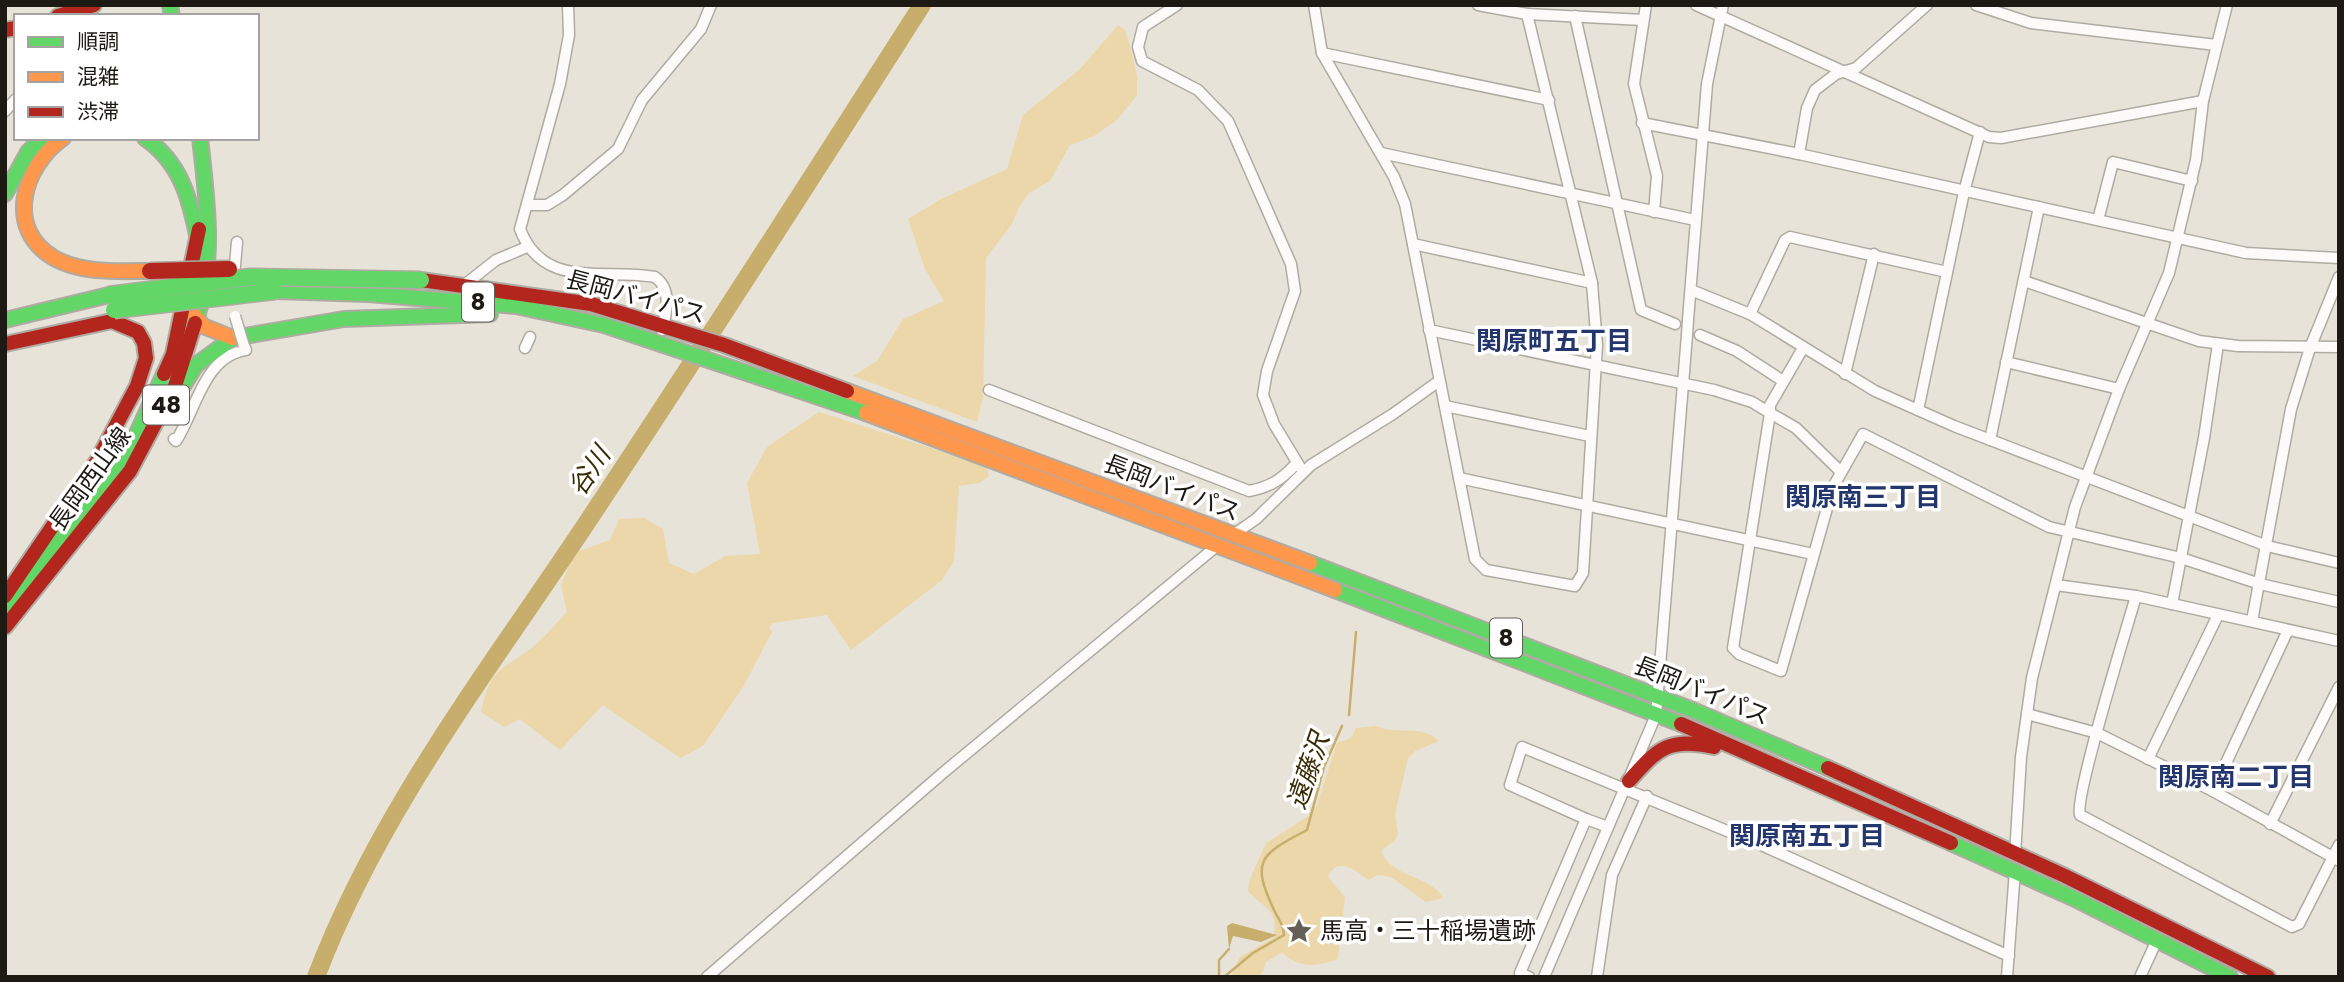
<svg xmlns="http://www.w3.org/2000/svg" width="2344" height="982" viewBox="0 0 2344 982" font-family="Poppins,'Noto Sans JP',sans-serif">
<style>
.green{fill:#ebd7a9}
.water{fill:#c8ae6c}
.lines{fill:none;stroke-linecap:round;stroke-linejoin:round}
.stream{stroke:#c8ae6c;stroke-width:2.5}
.river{stroke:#c8ae6c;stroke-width:18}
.street-casing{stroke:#afaba3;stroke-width:13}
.fast-casing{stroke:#afaba3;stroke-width:18}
.slow-casing{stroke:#afaba3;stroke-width:18}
.jam-casing{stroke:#afaba3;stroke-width:18}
.street{stroke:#fcfbf9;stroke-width:10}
.fast{stroke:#63d668;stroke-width:14}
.slow{stroke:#ff974d;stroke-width:14}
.jam{stroke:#b3261e;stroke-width:14}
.street-bridge-casing{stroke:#afaba3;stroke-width:13;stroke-linecap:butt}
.fast-bridge-casing{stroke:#afaba3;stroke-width:19;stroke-linecap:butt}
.jam-bridge-casing{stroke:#afaba3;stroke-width:19;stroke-linecap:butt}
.street-bridge{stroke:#fcfbf9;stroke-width:10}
.fast-bridge{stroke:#63d668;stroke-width:16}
.jam-bridge{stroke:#b3261e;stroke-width:16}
.labels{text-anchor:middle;stroke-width:7;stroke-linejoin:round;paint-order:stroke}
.shield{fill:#fff;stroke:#615f5a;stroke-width:2}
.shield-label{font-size:23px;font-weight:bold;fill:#1d1a13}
.street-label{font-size:24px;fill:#1d1a13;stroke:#fff}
.poi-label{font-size:24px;fill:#1d1a13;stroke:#fff;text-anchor:start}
.neighbourhood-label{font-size:26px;font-weight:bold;fill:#24366e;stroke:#fff}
.water-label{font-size:26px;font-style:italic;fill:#382a02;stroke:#fff}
</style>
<rect width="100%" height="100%" fill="#e8e3d8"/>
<g class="green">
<polygon points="1118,25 1125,30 1130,46 1137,76 1137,95 1117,120 1094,136 1070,145 1050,181 1029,193 1019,207 1012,224 986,258 983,398 977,422 853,376 877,361 903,319 944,301 925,269 908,219 941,199 1007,169 1023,115 1080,69"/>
<path d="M819,412L987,466L989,476L980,483L959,486L954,561L942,580L851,650L827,615L773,623L769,627L772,632L743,687L703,746L680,758L603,705L560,750L520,719L504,727L481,712C491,666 500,672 533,647C545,637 556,623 567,612L561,585L574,553L610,540L619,519L644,518L663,529L669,563L694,574L725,556L760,554L747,483L767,447Z"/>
<path d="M1376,726C1397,736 1421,723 1439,741L1415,751L1408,758L1395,814L1398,834L1394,841L1381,851C1391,878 1431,875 1443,898L1426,902L1391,877L1378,875L1368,880C1356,870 1336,856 1328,877L1345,897L1338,959C1317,967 1299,969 1282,952L1266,962L1261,977H1231L1240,957L1273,938C1280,907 1264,910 1248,891L1249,881L1266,843L1307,817L1317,805L1337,743L1351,738L1356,728Z"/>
</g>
<polygon class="water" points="1232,923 1277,935 1261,942 1233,936 1229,949 1227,926"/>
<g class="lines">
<g class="stream">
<polyline points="1349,715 1356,632"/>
<polyline points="1219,977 1219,960 1229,949"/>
<path d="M1224,977L1253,953L1284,935C1284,925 1278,919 1274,910C1251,861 1259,855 1307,830L1324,767L1342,726"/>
</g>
<path class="river" d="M316,977C378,813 488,671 584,527C699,354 810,180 922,5"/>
<g class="street-casing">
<g id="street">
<path d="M568,5L569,35L560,84L520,229C543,290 603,268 655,277C672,289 667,312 662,330"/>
<polyline points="1177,5 1143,27 1138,47 1142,61 1198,90 1228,121 1291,264 1295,291 1267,371 1263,395 1274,424 1303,472"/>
<polyline points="1314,5 1322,53 1394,177 1405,204 1475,559 1486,570 1575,586 1583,573 1597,345 1592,283 1527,14 1478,5"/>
<polyline points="1646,5 1634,84 1657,176 1654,212"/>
<polyline points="1696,5 1989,137 2001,138 2203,101"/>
<polyline points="1976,5 2031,23 2216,45"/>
<polyline points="1527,14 1643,20"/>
<polyline points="1575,16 1641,310 1675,324"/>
<polyline points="1322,53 1549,100"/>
<polyline points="5,111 16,99"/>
<polyline points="1642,123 1799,154 2246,253 2339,258"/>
<polyline points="1381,153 1695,220"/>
<polyline points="1799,154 1807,108 1815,90 1836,74 1856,68 1927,5"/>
<polyline points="527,205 547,205 563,195 618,149 642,100 701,29 711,5"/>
<polyline points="2098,220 2113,162 2192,181"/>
<polyline points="1413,244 1592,283"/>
<polyline points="234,277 237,242"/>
<polyline points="2024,281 2199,341 2238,346 2339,347"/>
<polyline points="463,286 496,260 527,247"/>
<polyline points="1691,290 1750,314 1875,391 1954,426 2267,546 2339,563"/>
<polyline points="1750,314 1785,240 1790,237 1947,272"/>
<polyline points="1688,320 1707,84 1723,5"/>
<polyline points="1429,330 1714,390 1752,402 1770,413 1733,648 1739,654 1781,671 1833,487 1863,434 2049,527 2181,558 2260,584 2339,602"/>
<polyline points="1700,335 1737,351 1783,381"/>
<polyline points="525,348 530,337"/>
<polyline points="1803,348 1770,405 1770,413 1796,428 1840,471"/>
<polyline points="2006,362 2119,389"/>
<polyline points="1845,374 1874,254"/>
<path d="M989,390L1249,491C1270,487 1281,480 1296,464"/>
<polyline points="1445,406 1590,436"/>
<polyline points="1918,410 1964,192 1980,132"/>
<path d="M174,439L176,441C196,410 204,356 246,350L244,346"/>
<polyline points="1990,440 2039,207"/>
<polyline points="1459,478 1813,554"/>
<polyline points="1233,535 1256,519 1311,465 1393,414 1439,381"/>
<polyline points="2056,585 2136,596 2339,641"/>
<path d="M2136,596C2127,628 2074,797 2080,815L2292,927L2299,924L2339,845"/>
<polyline points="2172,604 2204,438 2218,344"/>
<polyline points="2252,621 2291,409 2310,348 2339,277"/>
<polyline points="2027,714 2097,733 2213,791 2338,860"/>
<polyline points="2148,759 2218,615"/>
<polyline points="2213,791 2288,630"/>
<polyline points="1586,819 1510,785 1522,747 1759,844 2009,956"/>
<polyline points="2270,824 2339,687"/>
<polyline points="2015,855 2021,757 2032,678 2075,507 2119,389 2169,273 2196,160 2203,101 2227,5"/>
<polyline points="707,977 944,772 1218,545"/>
<polyline points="1529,977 1520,973 1586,819 1608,827"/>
<polyline points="1544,977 1656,715 1687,335"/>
<polyline points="1597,977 1612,875 1647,796"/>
<polyline points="2007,977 2015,870"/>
<polyline points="2140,977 2157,940"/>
</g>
</g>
<g class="fast-casing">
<g id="fast">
<polyline points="170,5 172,16"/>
<path d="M145,138C181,163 190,199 198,240"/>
<polyline points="5,194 28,152 42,138"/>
<polyline points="275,291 368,294 516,306 604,325 866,413"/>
<polyline points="5,320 109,295"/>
<path d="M195,323C216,261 207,201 200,138"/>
<polyline points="233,338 344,319 490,314"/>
<polyline points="183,386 196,365 233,338"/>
<polyline points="1310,563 1695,711 1828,768"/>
<polyline points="1335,590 1681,724"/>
<polyline points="5,605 105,483 135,438 164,374"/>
<polyline points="1951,843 2073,898 2230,977"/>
</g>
</g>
<g class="slow-casing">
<g id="slow">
<path d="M63,138C23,166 4,229 54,258C82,274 119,271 150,271"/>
<polyline points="193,313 203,326 233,338"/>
<polyline points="847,391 1310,563"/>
<polyline points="866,413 1335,590"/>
</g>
</g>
<g class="jam-casing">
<g id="jam">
<polyline points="58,16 94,5"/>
<polyline points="5,30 16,28"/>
<polyline points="421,280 591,304 724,345 847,391"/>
<polyline points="5,344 112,321 138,332 144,343 146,358 137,386 97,461 5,596"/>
<polyline points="164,374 173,354 199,229"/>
<polyline points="5,627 130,471 175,386 195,323"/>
<polyline points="1681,724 1951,843"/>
<polyline points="1828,768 2065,876 2268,977"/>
<path d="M1629,781C1658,748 1669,737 1714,747"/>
</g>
</g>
<use href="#street" class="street"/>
<use href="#fast" class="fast"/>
<use href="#slow" class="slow"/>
<use href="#jam" class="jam"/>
<g class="street-bridge-casing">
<g id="street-bridge">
<polyline points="235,316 244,346"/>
<polyline points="1687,335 1688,320"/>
</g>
</g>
<g class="fast-bridge-casing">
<g id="fast-bridge">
<polyline points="109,295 250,277 421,280"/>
<polyline points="114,310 275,291"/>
</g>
</g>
<g class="jam-bridge-casing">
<polyline id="jam-bridge" points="150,271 229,269"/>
</g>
<use href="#street-bridge" class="street-bridge"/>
<use href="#fast-bridge" class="fast-bridge"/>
<use href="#jam-bridge" class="jam-bridge"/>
</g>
<defs>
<g id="sight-bare" transform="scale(2.1)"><path d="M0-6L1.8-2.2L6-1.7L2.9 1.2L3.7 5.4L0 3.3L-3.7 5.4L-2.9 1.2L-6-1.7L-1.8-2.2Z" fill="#646058" stroke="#fff" stroke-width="2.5" paint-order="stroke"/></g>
</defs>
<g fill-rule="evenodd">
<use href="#sight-bare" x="1299" y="931"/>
</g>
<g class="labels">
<g class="shield">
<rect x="462" y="282.5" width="32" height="39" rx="5"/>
<rect x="143" y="385.5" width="46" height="39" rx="5"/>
<rect x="1490" y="618.5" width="32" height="39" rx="5"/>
</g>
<g class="shield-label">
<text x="478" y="310">8</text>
<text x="166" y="413">48</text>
<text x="1506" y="646">8</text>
</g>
<g class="street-label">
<text transform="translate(636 297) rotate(15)" y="8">長岡バイパス</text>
<text transform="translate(90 479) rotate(-54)" y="8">長岡西山線</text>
<text transform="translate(1172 488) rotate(21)" y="8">長岡バイパス</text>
<text transform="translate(1702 691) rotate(22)" y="8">長岡バイパス</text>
</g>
<g class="poi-label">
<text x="1320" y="939">馬高・三十稲場遺跡</text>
</g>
<g class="neighbourhood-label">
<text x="1554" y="350">関原町五丁目</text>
<text x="1863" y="506">関原南三丁目</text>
<text x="2236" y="786">関原南二丁目</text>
<text x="1807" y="845">関原南五丁目</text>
</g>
<g class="water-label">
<text transform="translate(589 471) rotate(-56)" y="9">谷川</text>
<text transform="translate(1308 771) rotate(-71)" y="9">遠藤沢</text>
</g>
</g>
<rect width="2344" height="982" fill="none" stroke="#1d1a13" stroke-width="14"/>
<rect x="14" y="14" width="245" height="126" fill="#ffffff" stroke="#a5a3a1" stroke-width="2"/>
<rect x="28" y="37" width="35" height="10" fill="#63d668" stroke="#a5a3a1" stroke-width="2"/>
<text x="77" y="49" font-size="21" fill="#1d1a13">順調</text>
<rect x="28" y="72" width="35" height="10" fill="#ff974d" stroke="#a5a3a1" stroke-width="2"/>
<text x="77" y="84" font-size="21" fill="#1d1a13">混雑</text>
<rect x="28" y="107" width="35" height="10" fill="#b3261e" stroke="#a5a3a1" stroke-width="2"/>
<text x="77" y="119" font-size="21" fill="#1d1a13">渋滞</text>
</svg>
